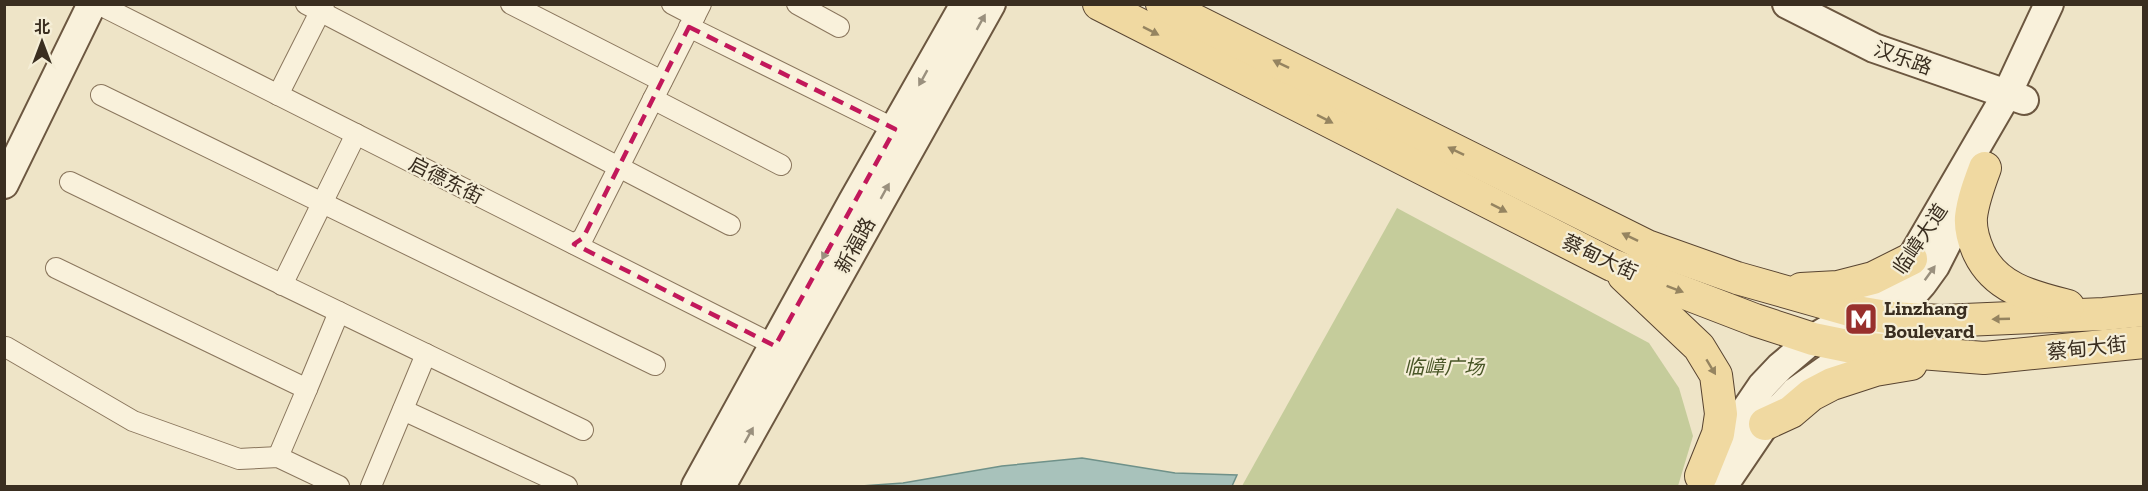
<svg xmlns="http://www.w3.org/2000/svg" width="2148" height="491" viewBox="0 0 2148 491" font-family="'Zilla Slab','Noto Sans SC',serif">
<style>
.green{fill:#c5cc9b}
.water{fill:#a8c2bb;stroke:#6f9189;stroke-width:1.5}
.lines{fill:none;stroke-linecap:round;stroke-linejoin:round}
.street-casing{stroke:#8a765d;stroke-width:22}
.secondary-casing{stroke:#6c5740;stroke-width:32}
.primary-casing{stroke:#584431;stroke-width:34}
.street{stroke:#f9f1db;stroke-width:20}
.secondary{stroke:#f9f1db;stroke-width:28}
.primary{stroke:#f0d9a1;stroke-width:32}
.oneway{fill:#9a907e}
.oneway2{fill:#958460}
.marked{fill:none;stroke:#c2185b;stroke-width:4.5;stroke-dasharray:12 8;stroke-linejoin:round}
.labels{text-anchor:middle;stroke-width:4.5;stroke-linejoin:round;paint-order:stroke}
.street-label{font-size:20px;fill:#3a2e20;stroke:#f5eed7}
.poi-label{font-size:20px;font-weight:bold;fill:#3a2e20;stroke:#f5eed7;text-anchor:start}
.park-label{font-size:20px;font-style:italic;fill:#495627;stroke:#f5eed7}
</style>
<rect width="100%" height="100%" fill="#eee4c7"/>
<polygon class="green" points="1397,208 1649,343 1679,388 1693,436 1678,486 1242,486"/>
<polygon class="water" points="1082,458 1175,473 1237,475 1232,486 861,486 903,483 1002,466"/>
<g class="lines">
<g class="street-casing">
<g id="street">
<polyline points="98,4 784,350"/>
<polyline points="306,4 730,225"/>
<polyline points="511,4 662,81"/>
<polyline points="672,4 695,16"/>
<polyline points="797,4 839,27"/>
<polyline points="689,27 895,129"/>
<polyline points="101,95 655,365"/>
<polyline points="278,95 324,4"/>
<polyline points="653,99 781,165"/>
<polyline points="70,182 583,430"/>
<polyline points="574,244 583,238 701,4"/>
<polyline points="56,268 307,389 278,457"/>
<polyline points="282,285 356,134"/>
<polyline points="6,347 133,421 239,459 278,457 339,486"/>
<polyline points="307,389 339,312"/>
<polyline points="403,410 567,486"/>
<polyline points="371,486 426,354"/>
</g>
</g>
<g class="secondary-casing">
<g id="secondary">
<polyline points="1787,4 1874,48 2024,100"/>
<polyline points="4,184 92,4"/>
<polyline points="1713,458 1762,386 1780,367 1813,339 1857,312 1890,284 1911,259 2007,94 2049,4"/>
<polyline points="696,486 853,201 965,4"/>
<polyline points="721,486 991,4"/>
<polyline points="1723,486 1765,424 1795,392 1857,348 1892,318 1922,284 1935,266 1972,193"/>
</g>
</g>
<g class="primary-casing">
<g id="primary">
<polyline points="1099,4 1612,265 1755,320 1813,339 1857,348 1984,358 2144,342"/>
<polyline points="1162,4 1647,246 1737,278 1857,312 1892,318 1941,321 2104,314 2144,310"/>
<path d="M1985,168C1979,184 1973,200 1971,217C1970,230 1974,242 1979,253C1996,289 2033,297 2068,306"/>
<polyline points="1624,276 1699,347 1716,375 1721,414 1718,434 1701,476"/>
<polyline points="1801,289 1838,287 1873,278 1911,259"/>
<polyline points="1765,424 1791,412 1811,395 1832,384 1875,370 1911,364"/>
</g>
</g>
<use href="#street" class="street"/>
<use href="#secondary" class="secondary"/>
<use href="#primary" class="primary"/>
</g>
<defs><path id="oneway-solid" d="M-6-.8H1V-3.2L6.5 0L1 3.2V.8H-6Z" transform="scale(1.5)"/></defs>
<g class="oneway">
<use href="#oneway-solid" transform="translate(981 22) rotate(-61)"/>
<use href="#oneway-solid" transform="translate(923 78) rotate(119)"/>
<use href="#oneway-solid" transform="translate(885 191) rotate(-61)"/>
<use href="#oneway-solid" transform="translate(826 252) rotate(118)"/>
<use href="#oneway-solid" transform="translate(1930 273) rotate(-54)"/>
<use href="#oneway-solid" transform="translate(749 435) rotate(-61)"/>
</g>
<g class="oneway2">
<use href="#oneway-solid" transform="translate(1151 31) rotate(27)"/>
<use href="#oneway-solid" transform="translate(1281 64) rotate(-154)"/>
<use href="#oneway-solid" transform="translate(1325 119) rotate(27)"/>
<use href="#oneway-solid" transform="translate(1456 151) rotate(-154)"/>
<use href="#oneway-solid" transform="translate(1499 208) rotate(27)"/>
<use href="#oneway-solid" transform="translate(1630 237) rotate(-154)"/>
<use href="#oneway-solid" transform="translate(1675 289) rotate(21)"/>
<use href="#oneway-solid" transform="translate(2001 319) rotate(178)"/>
<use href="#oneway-solid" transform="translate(1711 367) rotate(59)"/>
</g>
<path class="marked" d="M689,27L895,129L775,346L574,244L583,238Z"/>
<defs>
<g id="metro-square" transform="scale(1.725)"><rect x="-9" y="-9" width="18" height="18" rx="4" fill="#98302d" stroke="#f5eed7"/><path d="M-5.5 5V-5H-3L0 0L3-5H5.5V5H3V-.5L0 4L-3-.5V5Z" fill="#fff"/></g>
</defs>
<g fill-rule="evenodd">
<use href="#metro-square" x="1861" y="319"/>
</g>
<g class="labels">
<g class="street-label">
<text transform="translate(1903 58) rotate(20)" y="7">汉乐路</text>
<text transform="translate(446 180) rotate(27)" y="7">启德东街</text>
<text transform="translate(1920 239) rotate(-56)" y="7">临嶂大道</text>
<text transform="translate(855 245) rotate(-61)" y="7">新福路</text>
<text transform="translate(1600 257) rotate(25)" y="7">蔡甸大街</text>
<text transform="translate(2087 348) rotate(-6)" y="7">蔡甸大街</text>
</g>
<g class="poi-label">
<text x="1884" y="315">Linzhang<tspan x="1884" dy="23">Boulevard</tspan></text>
</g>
<g class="park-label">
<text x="1444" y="374">临嶂广场</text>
</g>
</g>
<rect width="2148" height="491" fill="none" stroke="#3a2e20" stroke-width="12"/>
<g transform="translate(42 42)" stroke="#f5eed7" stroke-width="4.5" paint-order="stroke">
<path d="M0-4.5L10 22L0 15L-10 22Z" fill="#3a2e20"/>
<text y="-9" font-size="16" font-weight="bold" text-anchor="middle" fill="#3a2e20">北</text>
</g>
</svg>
